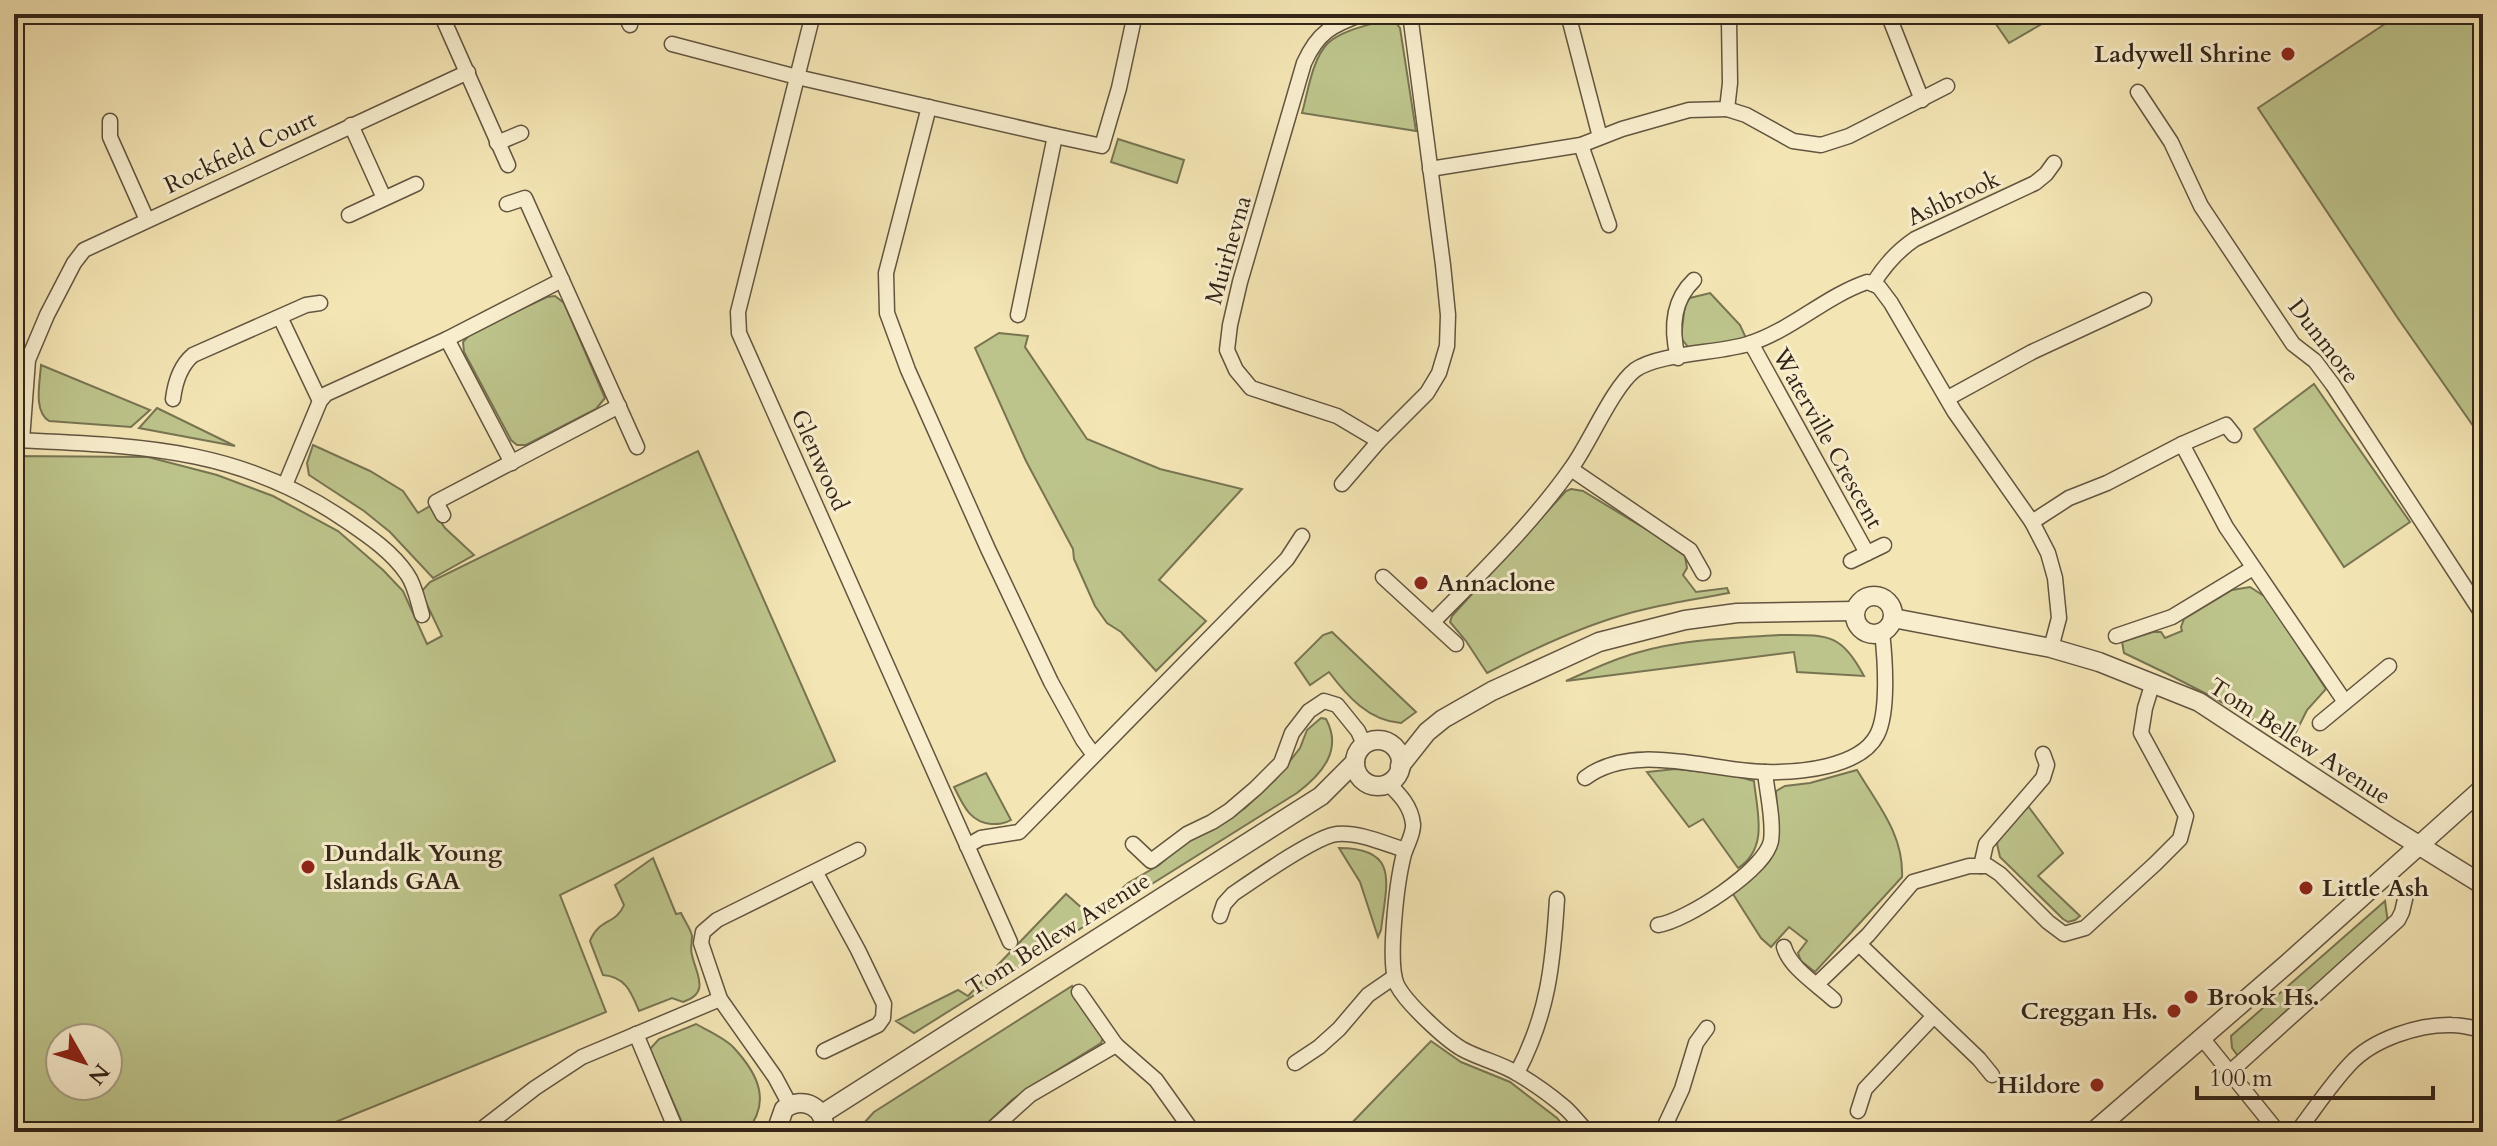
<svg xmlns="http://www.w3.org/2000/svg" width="2497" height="1146" viewBox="0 0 2497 1146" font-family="Cardo,serif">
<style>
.green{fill:#bdc48b;stroke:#787452;stroke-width:2;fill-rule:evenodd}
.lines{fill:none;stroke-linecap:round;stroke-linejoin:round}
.minor-casing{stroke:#635540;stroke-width:17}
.tertiary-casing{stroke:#635540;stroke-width:21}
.minor{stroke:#f8eece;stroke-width:14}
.tertiary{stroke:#f8eece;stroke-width:18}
.poi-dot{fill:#8f2418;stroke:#f8eece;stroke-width:3}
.labels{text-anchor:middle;stroke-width:6;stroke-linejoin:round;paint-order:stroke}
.poi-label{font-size:24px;font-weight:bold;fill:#332519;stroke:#f8eece;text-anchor:start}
.street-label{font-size:24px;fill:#332519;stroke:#f8eece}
</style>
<rect width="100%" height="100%" fill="#f4e5b4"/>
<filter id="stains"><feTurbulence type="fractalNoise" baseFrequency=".0025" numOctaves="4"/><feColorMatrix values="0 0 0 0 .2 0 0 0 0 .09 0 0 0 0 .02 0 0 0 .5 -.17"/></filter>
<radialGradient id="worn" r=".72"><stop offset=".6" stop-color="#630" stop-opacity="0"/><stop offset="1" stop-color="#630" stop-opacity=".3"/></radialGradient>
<g class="green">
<polygon points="1989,14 2059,14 2009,43"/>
<polygon points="2400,14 2483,14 2483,440 2397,317 2258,108"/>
<path d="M1386,20L1396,23L1400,28L1416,131L1302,113C1308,92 1312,59 1328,43C1342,30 1369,25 1386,20Z"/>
<polygon points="1118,139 1184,160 1177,183 1111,162"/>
<polygon points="1710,293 1740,325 1746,338 1694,349 1688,347 1681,338 1685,304 1690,298"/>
<polygon points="555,296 564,303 605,398 596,409 526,445 517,445 511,440 464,352 463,342 471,333 547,297"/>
<polygon points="999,333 1028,336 1025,347 1087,439 1160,469 1242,489 1159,580 1206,621 1156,671 1121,632 1107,623 1095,606 1074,559 1073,549 1026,461 975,348"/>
<path d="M41,365L150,410L131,427L49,421C33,411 40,382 41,365Z"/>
<polygon points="2314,384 2410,522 2344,567 2254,429"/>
<polygon points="157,408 235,446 139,428"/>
<polygon points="313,445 370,471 403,491 418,513 430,506 445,528 474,555 433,578 390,532 364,511 309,475 307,463"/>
<path d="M698,451L835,761L560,895L606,1012L311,1132H14V456L148,457L217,475L273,496L338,531L383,570L403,591L427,644L442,636L421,592L430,582ZM60,1038H108V1086H60Z"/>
<path d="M1571,489L1583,491L1654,534L1685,556L1687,568L1683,575L1696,592L1727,588L1729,593C1690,600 1650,606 1613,618C1569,632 1527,652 1487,673L1466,641L1450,622L1452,616L1566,491Z"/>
<path d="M2250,587L2267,598L2326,689L2307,710L2291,742C2237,709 2182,680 2124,653L2122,642L2153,632H2161L2165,638L2182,631L2181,627L2184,619L2232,590Z"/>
<path d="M1332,632L1416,712L1401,723C1369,721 1347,696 1329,672L1310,685L1295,663L1323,635Z"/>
<path d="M1780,635C1827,635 1840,632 1864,676L1797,672L1794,652L1566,681C1589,671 1611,660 1636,653C1682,639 1733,638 1780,635Z"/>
<path d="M1321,718L1326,719C1343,750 1322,774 1297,793L914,1033L896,1021L958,990L968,996L1066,894L1092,917L1118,895L1117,893L1128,883L1159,865L1186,841L1223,823L1245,808L1276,779L1300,748L1307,730Z"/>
<path d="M1675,769L1728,774L1754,781C1757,812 1769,848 1738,868L1703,819L1689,827L1647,772Z"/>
<path d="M1857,770C1878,805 1904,835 1902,877L1815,972L1801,961L1798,953L1807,941L1789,927L1771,947L1761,938L1733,894C1784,853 1779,855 1776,791L1785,786L1810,783Z"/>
<path d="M986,773L1011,820C1004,824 999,824 991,824C969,822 963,804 954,787Z"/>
<polygon points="2028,806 2063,853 2038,876 2080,916 2075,920 2068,922 2063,919 2000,857 1997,844 1999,836"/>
<path d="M1339,848C1401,848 1386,885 1381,930L1378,937L1360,882Z"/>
<path d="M653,858L676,914L681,913C684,920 691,929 692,936C692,942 690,949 692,955C696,974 711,993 683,1002L672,998L639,1011C631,992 626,977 603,975L590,941C599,918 616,925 624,905L615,885Z"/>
<polygon points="2385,901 2388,923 2238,1056 2232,1048 2231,1036"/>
<polygon points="1072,986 1081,1006 1101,1033 1103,1038 1101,1043 1030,1087 1012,1100 978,1132 861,1132 863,1124 874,1112"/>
<path d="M696,1024C708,1031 725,1038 734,1048C758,1074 772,1102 746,1132H686L650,1049L659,1039Z"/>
<polygon points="1431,1041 1461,1062 1510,1082 1557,1118 1565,1128 1564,1132 1343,1132"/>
</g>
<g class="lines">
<g class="minor-casing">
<g id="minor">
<polyline points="441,14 508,165"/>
<polyline points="625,14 630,25"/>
<polyline points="813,14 738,312 739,333 1010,942"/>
<path d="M1363,14C1332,25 1318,32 1304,63L1240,282L1230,325L1227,350L1236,370L1251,388L1337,416L1379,441"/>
<polyline points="1568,14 1600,137"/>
<polyline points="1888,14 1922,100"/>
<polyline points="672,44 797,77 1055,136 1018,315"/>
<polyline points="2138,92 2171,142 2201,206 2293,344 2315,361 2333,385 2483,615"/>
<polyline points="929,107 886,273 887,313 908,370 988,549 1051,682 1083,740 1094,755"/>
<polyline points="1727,109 1746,115 1793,141 1821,145 1849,136 1947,86"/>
<polyline points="110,121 110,137 147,220"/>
<polyline points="351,125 384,198"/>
<polyline points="1055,136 1102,146 1119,88 1135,14"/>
<polyline points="497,143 521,133"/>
<polyline points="1581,145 1609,225"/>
<polyline points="1430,169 1581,145 1622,129 1689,110 1727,109 1730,83 1729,21"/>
<polyline points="507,204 525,198 637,447"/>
<polyline points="349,215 416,184"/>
<polyline points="1873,284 1879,287 1891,303 1954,411 2032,522 2048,553 2055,578 2059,618 2051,648"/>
<path d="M1873,284C1884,266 1897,251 1915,239L2035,183L2046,174L2054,163"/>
<polyline points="280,317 320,401"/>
<polyline points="447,339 512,463"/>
<polyline points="1751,343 1867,553"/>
<path d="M1678,358C1671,330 1672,301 1694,280"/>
<polyline points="1948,398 2032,352 2144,300"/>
<path d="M173,399C175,383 180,366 193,355L306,305L320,303"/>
<path d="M14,440C140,446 240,447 348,522C370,537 392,552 407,574C415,585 418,602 422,615"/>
<polyline points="22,440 28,360 47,315 74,263 84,250 468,72"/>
<polyline points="2182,444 2226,425 2234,435"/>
<polyline points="1571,469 1690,550 1703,573"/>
<polyline points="1342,484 1379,441 1427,393 1439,373 1447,346 1448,315 1443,265 1410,14"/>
<polyline points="285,485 320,401 326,394 447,339 562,280"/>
<polyline points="443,515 436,502 619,406"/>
<polyline points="2032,522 2069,498 2107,483 2182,444 2226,527 2345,702"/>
<polyline points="1851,561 1884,545"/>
<polyline points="1383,577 1456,644"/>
<path d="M1433,622C1480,574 1533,523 1572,467C1590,442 1613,387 1635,370C1659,353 1720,353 1748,344C1792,330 1824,297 1867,282L1873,284"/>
<polyline points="2116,636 2172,617 2253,568"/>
<polyline points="2320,723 2389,666"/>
<path d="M1585,778C1633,741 1710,771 1765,772C1797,773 1860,768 1877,735C1889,712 1885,658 1882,632"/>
<path d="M1388,783C1400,795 1411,806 1413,824C1414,835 1405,847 1403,858C1397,883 1387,963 1397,985C1406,1003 1445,1039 1462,1049C1480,1059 1501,1063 1518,1074C1533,1083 1549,1094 1563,1106C1572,1113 1579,1124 1588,1132"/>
<polyline points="1133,844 1151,861 1187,834 1212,822 1229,811 1256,788 1281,763 1292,733 1309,711 1324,701 1337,705 1358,731 1364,744"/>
<polyline points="967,846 981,838 1019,832 1287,559 1302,536"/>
<polyline points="1981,866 1986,844 2043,778 2047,765 2043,754"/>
<polyline points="816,873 858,950 884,1004 883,1018 878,1025 824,1051"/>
<path d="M1220,916L1224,904L1233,894C1252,881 1316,836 1337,834C1359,832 1383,843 1405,850"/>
<path d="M1658,925C1686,921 1765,870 1771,841C1774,820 1767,793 1765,772"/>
<polyline points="1859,944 1979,1059 1992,1075"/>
<path d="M1784,947C1790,968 1818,985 1834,1000"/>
<polyline points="1817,984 1868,935 1913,882 1969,866 1988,866 2000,874 2048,922 2064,934 2085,928 2155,864 2180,839 2186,816 2141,733 2145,708 2153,682"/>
<polyline points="1079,992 1116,1045"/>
<polyline points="636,1034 677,1132"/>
<polyline points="2202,1038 2278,1132"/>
<polyline points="1295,1063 1319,1047 1339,1029 1368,995 1394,977"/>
<path d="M1517,1073C1548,1014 1553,965 1557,899"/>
<polyline points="2229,1073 2398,920 2402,912 2406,895"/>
<polyline points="790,1105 775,1077 720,999 701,943 703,932 717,920 858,850"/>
<polyline points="1858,1111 1865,1089 1933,1017"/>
<polyline points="478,1132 535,1088 582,1057 720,999"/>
<polyline points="989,1132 1030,1095 1116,1045 1156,1080 1193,1132"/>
<polyline points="1662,1132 1682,1089 1696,1043 1707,1028"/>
<path d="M2297,1132C2314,1110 2331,1084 2350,1064C2373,1039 2419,1024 2452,1025C2462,1025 2473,1028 2483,1030"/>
</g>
</g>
<g class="tertiary-casing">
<g id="tertiary">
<circle cx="1874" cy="615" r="19"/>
<polyline points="1893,618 2051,648 2099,662 2199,702 2391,828 2483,885"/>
<circle cx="1378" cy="763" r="23"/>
<polyline points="1400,766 1427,732 1443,719 1492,691 1599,642 1685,620 1737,613 1855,611"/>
<polyline points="822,1114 1321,796 1355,762"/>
<path d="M779,1132L778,1126L784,1109C804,1095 827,1108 824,1132"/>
<polyline points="2093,1132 2287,964 2483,788"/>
</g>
</g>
<use href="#minor" class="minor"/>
<use href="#tertiary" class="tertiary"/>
</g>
<g class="poi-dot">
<circle cx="2288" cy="54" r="8"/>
<circle cx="1421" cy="583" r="8"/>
<circle cx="308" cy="867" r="8"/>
<circle cx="2306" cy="888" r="8"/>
<circle cx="2191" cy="997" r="8"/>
<circle cx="2174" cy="1011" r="8"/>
<circle cx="2097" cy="1085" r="8"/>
</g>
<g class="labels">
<g class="poi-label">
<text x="2272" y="62" text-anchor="end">Ladywell Shrine</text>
<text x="1437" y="591">Annaclone</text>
<text x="324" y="861">Dundalk Young<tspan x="324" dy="28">Islands GAA</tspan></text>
<text x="2322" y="896">Little Ash</text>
<text x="2207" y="1005">Brook Hs.</text>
<text x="2158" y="1019" text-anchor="end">Creggan Hs.</text>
<text x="2081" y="1093" text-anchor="end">Hildore</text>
</g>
<g class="street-label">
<text transform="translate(240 152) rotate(-25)" y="8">Rockfield Court</text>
<text transform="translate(1953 198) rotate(-25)" y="8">Ashbrook</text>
<text transform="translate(1228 250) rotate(-74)" y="8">Muirhevna</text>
<text transform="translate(2324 341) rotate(52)" y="8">Dunmore</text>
<text transform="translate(1828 438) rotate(61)" y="8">Waterville Crescent</text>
<text transform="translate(820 460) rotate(66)" y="8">Glenwood</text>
<text transform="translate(2300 741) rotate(33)" y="8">Tom Bellew Avenue</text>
<text transform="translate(1058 934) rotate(-32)" y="8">Tom Bellew Avenue</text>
</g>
</g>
<rect width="2497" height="1146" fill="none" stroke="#f4e5b4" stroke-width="48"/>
<rect x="16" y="16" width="2465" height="1114" fill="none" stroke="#332519" stroke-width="4"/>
<rect x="24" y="24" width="2449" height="1098" fill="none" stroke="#332519" stroke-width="2"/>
<g transform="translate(84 1062) rotate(129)"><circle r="38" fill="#f8eece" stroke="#a99e86" stroke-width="2"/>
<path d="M0-6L14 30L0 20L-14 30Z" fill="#8f2418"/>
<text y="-12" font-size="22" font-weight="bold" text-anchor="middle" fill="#332519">N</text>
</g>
<path d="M2197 1086v12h236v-12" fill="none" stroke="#332519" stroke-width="4"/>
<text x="2209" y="1086" font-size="24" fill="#332519" stroke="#f8eece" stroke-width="6" paint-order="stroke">100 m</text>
<rect width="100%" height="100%" filter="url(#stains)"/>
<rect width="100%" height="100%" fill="url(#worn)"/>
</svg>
